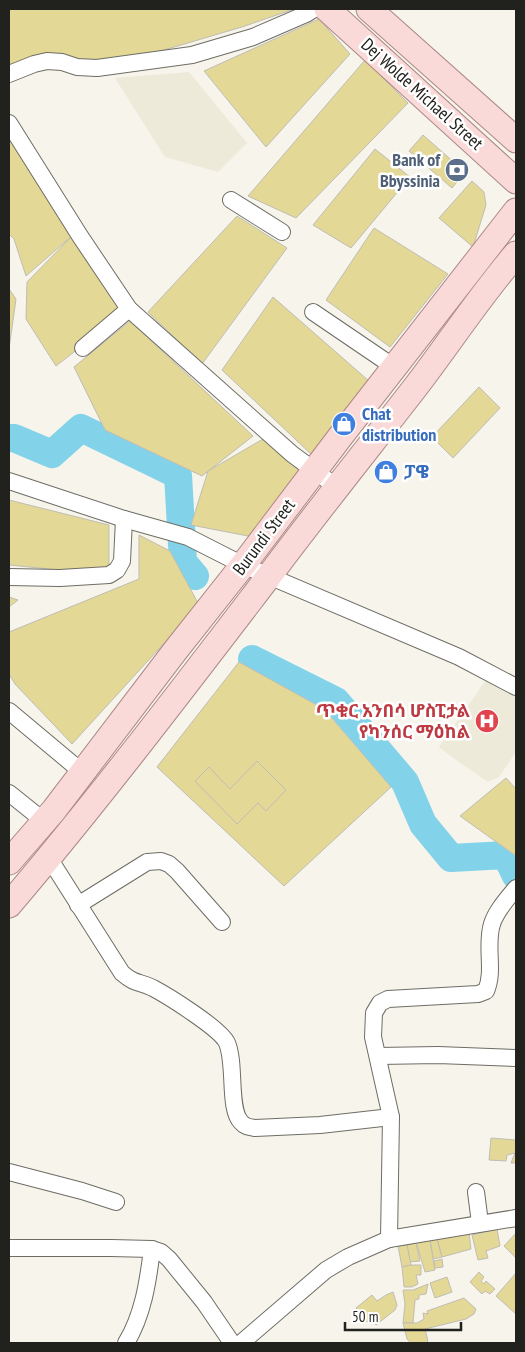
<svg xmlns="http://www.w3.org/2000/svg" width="525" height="1352" viewBox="0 0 525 1352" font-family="'PT Sans Narrow','Noto Sans Ethiopic',sans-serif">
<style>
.built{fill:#edeada}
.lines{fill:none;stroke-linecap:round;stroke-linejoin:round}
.river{stroke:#82d3ea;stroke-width:28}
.building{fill:#e3d896;stroke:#bfbdb5}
.street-casing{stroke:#6e6d65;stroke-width:18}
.primary-casing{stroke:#ac8886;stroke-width:27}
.street{stroke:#fff;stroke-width:16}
.primary{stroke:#fad9d9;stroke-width:25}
.labels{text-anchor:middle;stroke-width:5;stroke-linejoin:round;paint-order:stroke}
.street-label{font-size:18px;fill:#21211d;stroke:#fff}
.service-label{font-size:18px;font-weight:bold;fill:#4e5e75;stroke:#fff;text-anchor:end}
.shop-label{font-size:18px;font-weight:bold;fill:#366cbe;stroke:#fff;text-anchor:start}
.health-label{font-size:18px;font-weight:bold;fill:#be3a42;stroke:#fff;text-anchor:end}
</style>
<rect width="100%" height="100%" fill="#f6f4eb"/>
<g class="built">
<polygon points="189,72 247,143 218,172 165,157 115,78"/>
<polygon points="486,680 516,695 516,752 499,777 488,782 456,760 439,747"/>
</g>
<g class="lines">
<g class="river">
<polyline points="9,438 14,438 52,454 81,428 178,475 183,562 195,576"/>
<polyline points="252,659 336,701 405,782 423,824 451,858 506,855 516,876"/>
</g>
</g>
<g class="building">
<polygon points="9,9 294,9 242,27 164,50 88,68 9,71"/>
<polygon points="319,19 350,54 266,147 204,71"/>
<polygon points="365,60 408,103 296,218 248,196"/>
<polygon points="9,135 73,235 26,276 14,239 9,234"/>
<polygon points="423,135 465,172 452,188 409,151"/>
<polygon points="375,149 410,177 351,248 313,225"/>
<polygon points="472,181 484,192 486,205 473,247 439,218"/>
<polygon points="237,216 287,248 202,364 148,312"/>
<polygon points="374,228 448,274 390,347 326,300"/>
<polygon points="73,235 129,309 56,366 26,319 27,282"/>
<polygon points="9,289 16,299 9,349"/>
<polygon points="273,297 369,381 312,455 222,370"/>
<polygon points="130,321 253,436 202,476 105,430 74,367"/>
<polygon points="479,387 500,408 453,458 432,437"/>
<polygon points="263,439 302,473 253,537 191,525 208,471"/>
<polygon points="9,500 109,525 109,575 9,565"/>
<polygon points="139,535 170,551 199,605 72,744 15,684 9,674 9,632 139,579"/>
<polygon points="9,597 18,600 9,607"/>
<polygon points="239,662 324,709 391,787 284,886 157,767"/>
<polygon points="257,761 286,790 266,811 258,803 237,824 195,781 209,767 230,789"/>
<polygon points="506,778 516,789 516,856 460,816"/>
<polygon points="491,1138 516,1140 516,1163 511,1163 515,1153 507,1155 506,1161 489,1160"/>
<polygon points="497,1229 500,1246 486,1251 488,1258 478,1260 472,1235"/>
<polygon points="469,1233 471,1249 442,1257 437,1239"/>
<polygon points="516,1233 516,1258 504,1246"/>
<polygon points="437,1239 442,1257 433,1259 430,1240"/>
<polygon points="430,1240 435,1270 425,1272 416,1242"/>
<polygon points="416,1243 420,1261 410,1262 407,1245"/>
<polygon points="407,1245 411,1265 402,1267 398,1246"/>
<polygon points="442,1259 443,1267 435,1268 434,1261"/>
<polygon points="411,1265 421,1265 421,1275 416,1275 418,1284 412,1287 404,1287 402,1267"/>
<polygon points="479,1272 484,1277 481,1281 484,1284 486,1281 495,1289 490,1294 485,1291 482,1294 470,1282"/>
<polygon points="516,1273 516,1314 496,1296"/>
<polygon points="447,1277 452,1292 435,1298 430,1283"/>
<polygon points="428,1284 426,1294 419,1295 419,1299 415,1300 413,1323 403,1323 405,1304 403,1290 413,1290"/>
<polygon points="393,1292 397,1305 395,1310 376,1325 371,1319 367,1322 356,1308 372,1295 377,1301 386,1295"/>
<polygon points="464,1298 476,1309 474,1314 466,1319 425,1329 428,1341 426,1343 411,1343 407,1339 403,1323 417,1323 424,1319 423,1313 428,1314 427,1311"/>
</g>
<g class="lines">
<g class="street-casing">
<g id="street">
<polyline points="9,74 34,64 47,61 62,62 77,67 97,68 192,55 253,37 306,14 314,9"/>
<polyline points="9,123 80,236 129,309 292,454 338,488"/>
<polyline points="231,200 282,232"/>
<polyline points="313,312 394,367"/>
<polyline points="83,348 129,309"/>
<polyline points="9,481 124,519 188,537 243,565 459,657 516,687"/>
<polyline points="9,577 60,578 109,575 117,570 122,561 124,519"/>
<polyline points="9,711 82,772"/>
<polyline points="9,793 44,821"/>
<path d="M49,858L122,973C136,985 139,981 153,988C168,996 221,1029 227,1043C236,1064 228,1109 241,1122C245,1127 249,1127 255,1128L320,1125L391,1117"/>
<polyline points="78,905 147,862 161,861 169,864 177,871 222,922"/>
<polyline points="378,1056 438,1055 516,1058"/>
<polyline points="9,1172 82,1191 116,1202"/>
<polyline points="476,1192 480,1223"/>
<path d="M389,1239L391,1117L373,1037L374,1013L380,1003L388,999L478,994L486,991C495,970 485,946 492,924C496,911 507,899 516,888"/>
<polyline points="9,1248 111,1248 152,1249 161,1252 169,1259 204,1302 232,1343"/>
<path d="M126,1343C143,1315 148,1282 152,1249"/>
<polyline points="241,1343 326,1270 348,1257 389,1239 516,1218"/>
</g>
</g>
<g class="primary-casing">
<g id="primary">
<polyline points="327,9 516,181"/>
<polyline points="369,9 516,140"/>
<polyline points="9,862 54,810 175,651 243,565 340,437 516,211"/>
<path d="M9,905C99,799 184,687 269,576C316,513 365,452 414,389C448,345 479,297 516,254"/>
</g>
</g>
<use href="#street" class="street"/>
<use href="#primary" class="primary"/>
</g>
<defs>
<g id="bank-disc" transform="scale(1.25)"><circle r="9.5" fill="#5c6f8a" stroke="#fff"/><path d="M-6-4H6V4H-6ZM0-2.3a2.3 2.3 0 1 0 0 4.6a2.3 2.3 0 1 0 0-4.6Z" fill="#fff"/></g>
<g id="shop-disc" transform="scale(1.25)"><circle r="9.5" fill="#3f7fe0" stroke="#fff"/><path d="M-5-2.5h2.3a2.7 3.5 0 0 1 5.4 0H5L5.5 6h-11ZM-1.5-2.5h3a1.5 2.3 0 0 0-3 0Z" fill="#fff"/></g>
<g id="hospital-disc" transform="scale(1.25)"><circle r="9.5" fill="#e0444e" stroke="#fff"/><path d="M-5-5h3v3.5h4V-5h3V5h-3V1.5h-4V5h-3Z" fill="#fff"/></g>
</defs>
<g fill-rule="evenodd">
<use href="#bank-disc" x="457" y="170"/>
<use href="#shop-disc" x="344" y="424"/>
<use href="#shop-disc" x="386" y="472"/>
<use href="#hospital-disc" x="487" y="721"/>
</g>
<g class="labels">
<g class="street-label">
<text transform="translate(422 94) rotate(42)" y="6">Dej Wolde Michael Street</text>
<text transform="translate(264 537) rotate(-53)" y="6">Burundi Street</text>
</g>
<g class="service-label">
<text x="440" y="166">Bank of<tspan x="440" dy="21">Bbyssinia</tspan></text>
</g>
<g class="shop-label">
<text x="362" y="420">Chat<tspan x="362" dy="21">distribution</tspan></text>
<text x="404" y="478">ፓዌ</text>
</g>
<g class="health-label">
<text x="470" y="717">ጥቁር አንበሳ ሆስፒታል<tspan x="470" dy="21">የካንሰር ማዕከል</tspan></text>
</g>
</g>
<rect width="525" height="1352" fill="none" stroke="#21211d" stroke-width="20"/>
<path d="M345 1322v8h116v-8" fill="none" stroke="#21211d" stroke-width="2.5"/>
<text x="352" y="1322" font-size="15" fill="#21211d" stroke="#ffffff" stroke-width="4" paint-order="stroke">50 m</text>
</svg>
